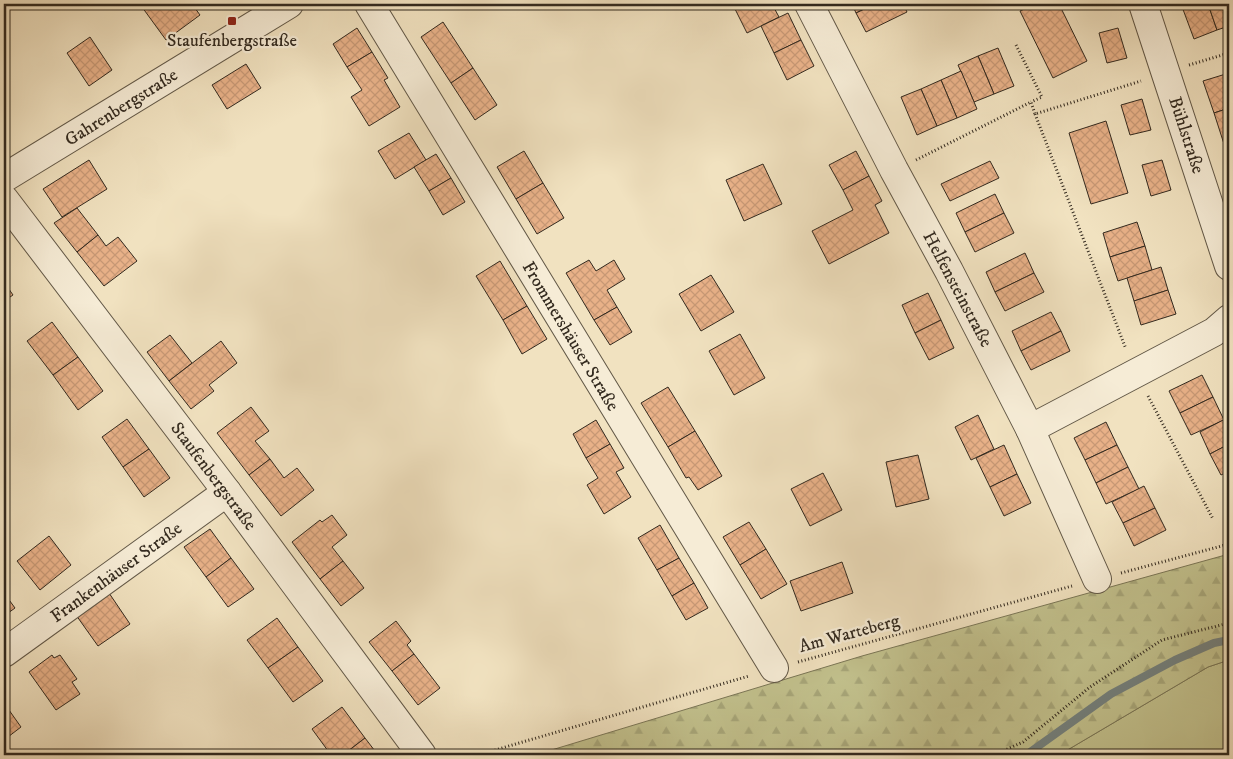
<svg xmlns="http://www.w3.org/2000/svg" width="1233" height="759" viewBox="0 0 1233 759" font-family="'IM FELL DW Pica',serif">
<style>
.grass{fill:#c2c18d;stroke:#7a7656}
.forest{fill:url(#forest-firs);stroke:#7a7656}
.lines{fill:none;stroke-linecap:round;stroke-linejoin:round}
.stream{stroke:#74817e;stroke-width:8}
.building{fill:url(#building-cross-hatch);stroke:#332a1f}
.street-casing{stroke:#625847;stroke-width:30}
.path{stroke:#332a1f;stroke-width:3;stroke-dasharray:1 2.5;stroke-linecap:butt}
.street{stroke:#f6ecd6;stroke-width:28}
.poi-dot{fill:#8f2418;stroke:#f6ecd6;stroke-width:2}
.labels{text-anchor:middle;stroke-width:4.5;stroke-linejoin:round;paint-order:stroke}
.poi-label{font-size:18px;fill:#332a1f;stroke:#f6ecd6}
.street-label{font-size:18px;fill:#332a1f;stroke:#f6ecd6}
</style>
<defs>
<pattern id="forest-firs" width="22" height="20" patternUnits="userSpaceOnUse" patternTransform="scale(1.25)"><rect width="22" height="20" fill="#c2c18d"/><path d="M5 1l3.5 6h-7zM16 11l3.5 6h-7z" fill="#a7a679"/></pattern>
<pattern id="building-cross-hatch" width="8" height="8" patternUnits="userSpaceOnUse" patternTransform="scale(1.25)"><rect width="8" height="8" fill="#e8b188"/><path d="M0 0l8 8M0 8l8-8" fill="none" stroke="#c79875"/></pattern>
</defs>
<rect width="100%" height="100%" fill="#f1e2c0"/>
<filter id="stains"><feTurbulence type="fractalNoise" baseFrequency=".004" numOctaves="4"/><feColorMatrix values="0 0 0 0 .2 0 0 0 0 .09 0 0 0 0 .02 0 0 0 .5 -.17"/></filter>
<radialGradient id="worn" r=".72"><stop offset=".6" stop-color="#630" stop-opacity="0"/><stop offset="1" stop-color="#630" stop-opacity=".3"/></radialGradient>
<polygon class="grass" points="1229,660 1229,755 1059,755 1208,667"/>
<polygon class="forest" points="1229,554 1229,660 1208,667 1059,755 535,755 862,656"/>
<g class="lines">
<polyline class="stream" points="1026,755 1111,694 1175,660 1214,643 1229,640"/>
</g>
<g class="building">
<polygon points="147,4 192,4 200,15 166,40 142,7"/>
<polygon points="746,4 772,4 779,17 747,33 735,9"/>
<polygon points="852,4 875,4 856,13"/>
<polygon points="875,4 903,4 907,12 866,32 856,13"/>
<polygon points="1036,4 1059,4 1087,61 1053,78 1020,11"/>
<polygon points="1181,4 1208,4 1217,30 1194,39"/>
<polygon points="1208,4 1229,4 1229,26 1217,30"/>
<polygon points="788,13 801,40 774,53 761,26"/>
<polygon points="443,22 473,68 451,83 421,37"/>
<polygon points="357,28 372,52 347,67 333,44"/>
<polygon points="1118,28 1127,58 1107,63 1099,33"/>
<polygon points="90,37 112,70 89,86 67,53"/>
<polygon points="801,40 814,66 787,80 774,53"/>
<polygon points="998,48 1014,86 994,94 978,56"/>
<polygon points="372,52 388,78 384,80 400,107 369,126 351,97 362,90 347,67"/>
<polygon points="978,56 994,94 974,102 958,65"/>
<polygon points="246,64 261,88 227,109 212,85"/>
<polygon points="473,68 497,105 475,120 451,83"/>
<polygon points="961,71 977,109 957,118 941,80"/>
<polygon points="1229,73 1229,108 1214,113 1203,81"/>
<polygon points="941,80 957,118 937,126 921,89"/>
<polygon points="921,89 937,126 917,135 901,97"/>
<polygon points="1142,99 1151,130 1130,135 1121,105"/>
<polygon points="1229,108 1229,143 1224,144 1214,113"/>
<polygon points="1106,121 1128,193 1091,204 1069,133"/>
<polygon points="409,133 426,160 395,179 378,151"/>
<polygon points="1229,143 1229,160 1224,144"/>
<polygon points="524,151 543,183 516,199 497,167"/>
<polygon points="856,151 869,176 843,190 829,165"/>
<polygon points="436,154 451,178 429,191 414,167"/>
<polygon points="89,160 107,189 62,217 43,189"/>
<polygon points="1162,160 1171,190 1151,196 1142,165"/>
<polygon points="990,161 999,178 950,201 941,184"/>
<polygon points="763,164 782,204 744,221 726,180"/>
<polygon points="869,176 882,201 875,205 889,233 829,264 812,231 853,210 843,190"/>
<polygon points="451,178 465,202 443,215 429,191"/>
<polygon points="543,183 564,218 537,234 516,199"/>
<polygon points="995,194 1004,213 965,232 956,213"/>
<polygon points="77,208 98,235 77,252 54,223"/>
<polygon points="1004,213 1014,233 975,252 965,232"/>
<polygon points="1137,222 1145,246 1110,257 1103,233"/>
<polygon points="98,235 106,246 118,237 137,261 104,286 77,252"/>
<polygon points="1145,246 1152,270 1118,281 1110,257"/>
<polygon points="1025,253 1034,273 995,292 986,272"/>
<polygon points="589,260 596,271 614,260 625,279 607,290 617,307 594,320 566,273"/>
<polygon points="500,261 527,306 503,320 476,276"/>
<polygon points="1161,267 1168,290 1134,301 1127,278"/>
<polygon points="1034,273 1044,292 1005,311 995,292"/>
<polygon points="711,275 734,312 701,331 679,294"/>
<polygon points="4,282 13,295 4,301"/>
<polygon points="1168,290 1176,314 1141,325 1134,301"/>
<polygon points="928,293 941,320 915,333 902,305"/>
<polygon points="527,306 547,339 522,354 503,320"/>
<polygon points="617,307 632,332 610,345 594,320"/>
<polygon points="1051,312 1061,331 1021,351 1012,331"/>
<polygon points="941,320 954,348 929,360 915,333"/>
<polygon points="52,322 78,357 53,375 27,341"/>
<polygon points="1061,331 1070,351 1031,370 1021,351"/>
<polygon points="740,334 765,378 734,395 709,351"/>
<polygon points="170,335 192,363 169,381 147,352"/>
<polygon points="221,341 237,363 209,385 214,391 191,409 169,381"/>
<polygon points="78,357 103,391 78,410 53,375"/>
<polygon points="1202,375 1213,397 1180,413 1169,391"/>
<polygon points="668,387 695,431 668,447 641,403"/>
<polygon points="1213,397 1224,420 1191,435 1180,413"/>
<polygon points="251,407 269,431 255,441 270,459 249,475 217,433"/>
<polygon points="978,415 994,449 971,460 955,427"/>
<polygon points="1229,417 1229,444 1210,454 1200,432"/>
<polygon points="127,419 149,449 123,467 102,437"/>
<polygon points="596,420 610,444 586,458 573,434"/>
<polygon points="1106,422 1117,445 1085,460 1074,438"/>
<polygon points="695,431 722,476 698,490 689,477 686,478 668,447"/>
<polygon points="610,444 624,468 616,472 631,497 604,514 587,485 598,478 586,458"/>
<polygon points="1229,444 1229,471 1221,475 1210,454"/>
<polygon points="1004,445 1017,474 990,487 976,458"/>
<polygon points="1117,445 1128,467 1096,483 1085,460"/>
<polygon points="149,449 170,478 144,497 123,467"/>
<polygon points="918,455 929,499 896,507 886,462"/>
<polygon points="270,459 284,478 297,468 314,490 281,516 249,475"/>
<polygon points="1128,467 1139,489 1106,504 1096,483"/>
<polygon points="823,473 842,510 810,526 791,489"/>
<polygon points="1017,474 1031,503 1004,516 990,487"/>
<polygon points="1144,486 1155,508 1123,523 1112,502"/>
<polygon points="1155,508 1166,530 1134,546 1123,523"/>
<polygon points="332,515 347,535 332,547 343,561 320,579 292,542 320,520 322,522"/>
<polygon points="749,522 766,549 740,565 723,537"/>
<polygon points="660,525 679,558 657,570 638,538"/>
<polygon points="210,529 231,558 206,577 184,547"/>
<polygon points="49,536 71,565 40,590 17,561"/>
<polygon points="766,549 787,584 761,599 740,565"/>
<polygon points="231,558 254,589 228,607 206,577"/>
<polygon points="679,558 694,583 672,596 657,570"/>
<polygon points="343,561 364,588 341,606 320,579"/>
<polygon points="842,562 853,593 801,611 790,581"/>
<polygon points="694,583 708,608 686,620 672,596"/>
<polygon points="4,593 15,608 4,616"/>
<polygon points="109,593 130,624 98,646 76,615"/>
<polygon points="277,618 298,647 268,668 247,640"/>
<polygon points="396,621 411,641 407,645 414,654 392,671 369,642"/>
<polygon points="298,647 323,681 293,702 268,668"/>
<polygon points="414,654 440,688 418,705 392,671"/>
<polygon points="52,655 54,658 60,655 77,679 72,682 80,694 56,710 29,672"/>
<polygon points="4,703 21,727 4,740"/>
<polygon points="342,707 365,738 343,755 331,755 312,729"/>
<polygon points="365,738 378,755 343,755"/>
</g>
<g class="lines">
<g class="street-casing">
<g id="street">
<polyline points="369,4 774,668"/>
<polyline points="809,4 894,170 949,271 1030,429 1097,579"/>
<polyline points="1143,4 1229,266"/>
<polyline points="4,178 289,4"/>
<polyline points="4,199 227,492 422,755"/>
<polyline points="1030,429 1214,332 1229,319"/>
<polyline points="4,653 227,492"/>
</g>
</g>
<g class="path">
<polyline points="1016,45 1042,97 1031,102"/>
<polyline points="1189,65 1229,53"/>
<polyline points="1035,114 1126,349"/>
<polyline points="916,160 1031,102 1035,114 1141,81"/>
<polyline points="1148,396 1213,519"/>
<polyline points="1121,573 1229,544"/>
<polyline points="798,662 1072,586"/>
<polyline points="478,755 749,676"/>
<polyline points="994,755 1023,742 1090,687 1162,640 1229,623"/>
</g>
<use href="#street" class="street"/>
</g>
<rect class="poi-dot" x="227" y="16" width="10" height="10" rx="2.5"/>
<g class="labels">
<g class="poi-label">
<text x="232" y="46">Staufenbergstraße</text>
</g>
<g class="street-label">
<text transform="translate(121 107) rotate(-32)" y="6">Gahrenbergstraße</text>
<text transform="translate(1187 135) rotate(72)" y="6">Bühlstraße</text>
<text transform="translate(958 289) rotate(62)" y="6">Helfensteinstraße</text>
<text transform="translate(571 336) rotate(59)" y="6">Frommershäuser Straße</text>
<text transform="translate(214 476) rotate(53)" y="6">Staufenbergstraße</text>
<text transform="translate(116 572) rotate(-36)" y="6">Frankenhäuser Straße</text>
<text transform="translate(849 633) rotate(-15)" y="6">Am Warteberg</text>
</g>
</g>
<rect width="1233" height="759" fill="none" stroke="#f1e2c0" stroke-width="20"/>
<rect x="5" y="5" width="1223" height="749" fill="none" stroke="#332a1f" stroke-width="2.5"/>
<rect x="10" y="10" width="1213" height="739" fill="none" stroke="#332a1f"/>
<rect width="100%" height="100%" filter="url(#stains)"/>
<rect width="100%" height="100%" fill="url(#worn)"/>
</svg>
